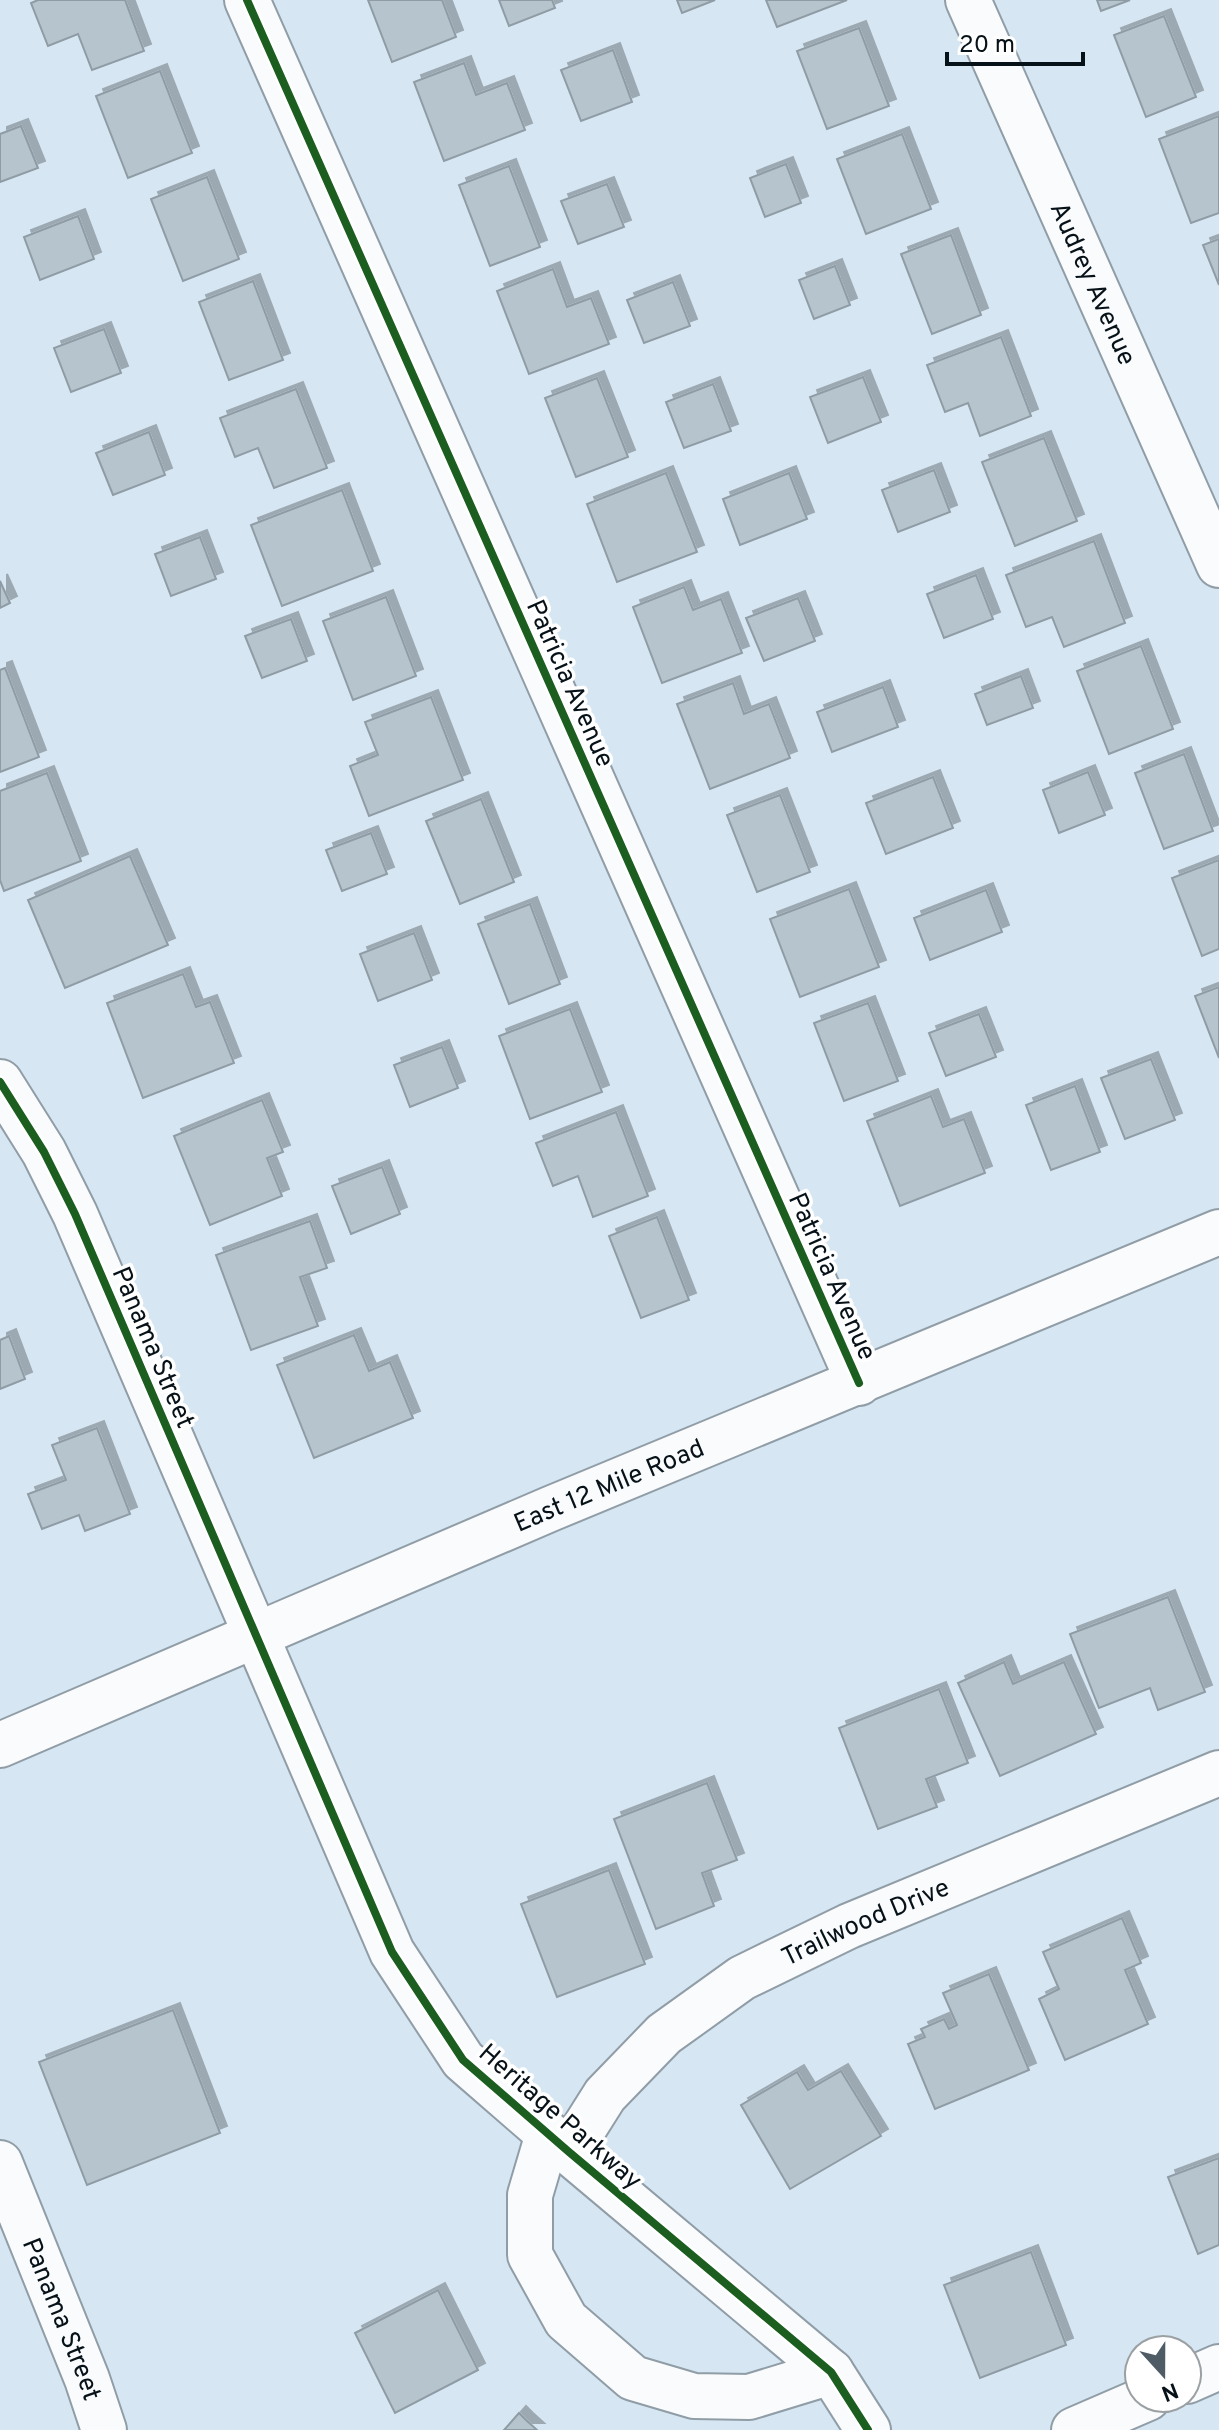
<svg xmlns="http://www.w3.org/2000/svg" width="1219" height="2430" viewBox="0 0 1219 2430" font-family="Overpass,sans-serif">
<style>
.building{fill:#b6c4cd;stroke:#8f9ca5;stroke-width:2;filter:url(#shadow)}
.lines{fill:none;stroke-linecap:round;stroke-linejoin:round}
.minor-casing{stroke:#909da6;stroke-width:48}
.major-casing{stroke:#909da6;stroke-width:48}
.minor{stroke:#f9fbfd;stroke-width:44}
.major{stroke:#f9fbfd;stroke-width:44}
.cycleway-casing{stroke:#fff;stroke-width:13}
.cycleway{stroke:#1b5e20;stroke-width:8}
.labels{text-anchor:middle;stroke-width:7;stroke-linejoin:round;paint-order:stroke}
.street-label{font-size:26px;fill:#061118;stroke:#fff}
</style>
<defs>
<filter id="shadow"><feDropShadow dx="7" dy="-7" stdDeviation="0" flood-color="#0004"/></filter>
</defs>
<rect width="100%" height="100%" fill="#d6e7f3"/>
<g class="building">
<polygon points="38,0 125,0 144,51 92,70 78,34 48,46 31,3"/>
<polygon points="368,0 442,0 456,37 392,62"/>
<polygon points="499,0 552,0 555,8 509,26"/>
<polygon points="677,0 715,0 682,13"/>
<polygon points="766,0 847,0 777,27"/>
<polygon points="1097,0 1130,0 1101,11"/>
<polygon points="1164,16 1196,97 1146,117 1114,35"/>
<polygon points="859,28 889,106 827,129 797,51"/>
<polygon points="613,50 632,102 581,121 561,70"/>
<polygon points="464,63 476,95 507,83 525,130 444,161 414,82"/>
<polygon points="160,71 192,153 128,178 96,96"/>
<polygon points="1219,116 1219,213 1191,223 1159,139"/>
<polygon points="21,126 38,168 0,182 0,134"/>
<polygon points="902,134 931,209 866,234 837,159"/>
<polygon points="786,164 801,203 765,217 750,178"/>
<polygon points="509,166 540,247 490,266 459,185"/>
<polygon points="207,177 239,259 183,281 151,199"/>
<polygon points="607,184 624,227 578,244 561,201"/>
<polygon points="78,216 94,259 40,280 24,237"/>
<polygon points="951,235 981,315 932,334 901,254"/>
<polygon points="1219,239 1219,285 1203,245"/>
<polygon points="835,266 850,305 814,319 799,280"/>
<polygon points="553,269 567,307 591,298 609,344 529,374 497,291"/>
<polygon points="253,281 283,360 229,380 199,302"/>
<polygon points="673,282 690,326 644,343 627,300"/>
<polygon points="104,329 121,373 71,392 54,348"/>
<polygon points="1001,337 1031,416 980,436 968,403 945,412 927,365"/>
<polygon points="863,377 881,422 828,443 810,397"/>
<polygon points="597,378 628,457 576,477 545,398"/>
<polygon points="713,384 731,431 684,448 666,402"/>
<polygon points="296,389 327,468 274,488 258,448 235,457 220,418"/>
<polygon points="149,432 165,475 113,495 96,453"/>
<polygon points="1044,438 1077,521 1015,546 982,462"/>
<polygon points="934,470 950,512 898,532 882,490"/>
<polygon points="666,473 697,552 617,582 587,504"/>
<polygon points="789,473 807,519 740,545 723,499"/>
<polygon points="342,490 373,571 282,606 251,525"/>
<polygon points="200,537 216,579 171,596 155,554"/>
<polygon points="1094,541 1125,623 1064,647 1052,617 1026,627 1006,575"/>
<polygon points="976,575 993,619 944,638 927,594"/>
<polygon points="0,581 10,603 0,608"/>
<polygon points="684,587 693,610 721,599 742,653 662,683 633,607"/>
<polygon points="386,597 416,676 353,700 323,621"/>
<polygon points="798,598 815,641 764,661 746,618"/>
<polygon points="291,619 307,661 262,678 245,636"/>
<polygon points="1141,646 1173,729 1109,754 1077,671"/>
<polygon points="5,668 39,757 0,772 0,670"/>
<polygon points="1021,676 1033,708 987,725 975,694"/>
<polygon points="733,683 744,714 769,704 790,758 710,789 677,704"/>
<polygon points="883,687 898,727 832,752 817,712"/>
<polygon points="431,697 463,780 369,816 350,766 378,755 365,722"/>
<polygon points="1184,754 1213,831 1164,849 1135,773"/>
<polygon points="1088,772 1105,815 1059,833 1043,790"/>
<polygon points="47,773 81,861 4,891 0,880 0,791"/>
<polygon points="933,777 953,828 886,854 866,803"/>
<polygon points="780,795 810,872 757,892 727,815"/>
<polygon points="481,799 514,882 460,904 426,821"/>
<polygon points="371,833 387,874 342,891 326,850"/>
<polygon points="130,856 168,945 65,988 28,900"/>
<polygon points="1219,860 1219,949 1202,956 1172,878"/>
<polygon points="849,889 879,967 800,997 770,919"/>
<polygon points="986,890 1002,932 930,960 914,918"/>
<polygon points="530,904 560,984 509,1004 478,924"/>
<polygon points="414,933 432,980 378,1001 360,954"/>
<polygon points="183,974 196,1007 210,1002 234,1063 143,1098 107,1003"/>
<polygon points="1219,987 1219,1058 1195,996"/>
<polygon points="868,1003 898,1081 844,1101 814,1023"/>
<polygon points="570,1009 602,1092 530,1119 499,1036"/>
<polygon points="979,1014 996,1057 946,1076 929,1033"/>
<polygon points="442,1047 458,1088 410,1107 394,1065"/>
<polygon points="1151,1059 1175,1120 1125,1139 1101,1078"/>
<polygon points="1075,1086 1100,1152 1051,1170 1026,1105"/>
<polygon points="931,1096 943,1127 964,1119 985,1173 900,1206 867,1121"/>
<polygon points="262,1100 283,1152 267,1158 282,1196 210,1225 174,1136"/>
<polygon points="616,1112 648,1196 593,1217 578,1176 553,1186 536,1143"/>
<polygon points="382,1167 400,1214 351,1234 332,1186"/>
<polygon points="657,1217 689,1300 641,1318 609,1236"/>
<polygon points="310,1221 327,1268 300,1277 318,1326 251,1350 216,1255"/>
<polygon points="354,1335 369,1371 390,1362 413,1418 314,1458 277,1365"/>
<polygon points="9,1336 25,1379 0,1389 0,1340"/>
<polygon points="97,1428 130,1514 85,1531 79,1515 42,1529 28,1494 66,1480 52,1445"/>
<polygon points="1168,1597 1205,1692 1158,1710 1150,1688 1099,1708 1070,1634"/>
<polygon points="1004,1662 1013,1684 1064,1662 1096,1734 1000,1776 958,1683"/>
<polygon points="939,1689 968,1763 926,1779 937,1807 878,1829 839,1728"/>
<polygon points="707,1783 737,1860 702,1873 714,1906 656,1929 614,1819"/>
<polygon points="609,1870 645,1964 557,1997 521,1904"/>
<polygon points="1122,1918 1141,1963 1125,1970 1148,2024 1065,2060 1039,1999 1059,1989 1043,1952"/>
<polygon points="989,1974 1029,2070 935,2109 908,2044 925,2037 921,2029 944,2019 949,2029 957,2025 943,1993"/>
<polygon points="173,2010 220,2133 87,2185 39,2062"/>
<polygon points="841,2071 881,2136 790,2189 741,2105 797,2072 808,2090"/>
<polygon points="1219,2158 1219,2245 1198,2254 1168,2177"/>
<polygon points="1031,2252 1066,2345 980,2378 944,2285"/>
<polygon points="438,2290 478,2370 395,2413 355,2333"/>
<polygon points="519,2413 526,2420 537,2430 504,2430"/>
</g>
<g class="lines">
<g class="minor-casing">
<g id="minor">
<polyline points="247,0 859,1383"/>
<path id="s1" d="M968,0L1219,565"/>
<polyline points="0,1082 44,1152 75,1214 392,1952 463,2060 569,2152 831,2372 868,2430"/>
<polyline points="548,2134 530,2195 530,2255 566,2320 633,2378 694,2396 749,2397 831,2372"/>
<path id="s2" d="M569,2152L605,2095L664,2034L742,1978L849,1926L1219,1773"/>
<path id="s3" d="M0,2163L87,2379L104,2430"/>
<polyline points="1187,2381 1219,2367"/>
<polyline points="1074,2430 1148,2398"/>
</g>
</g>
<g class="major-casing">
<g id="major">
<path id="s4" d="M0,1745L550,1509L1219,1232"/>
</g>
</g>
<use href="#minor" class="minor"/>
<use href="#major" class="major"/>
<g class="cycleway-casing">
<g id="cycleway">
<polyline points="247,0 859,1383"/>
<polyline points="0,1082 44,1152 75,1214 392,1952 463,2060 569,2152 831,2372 868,2430"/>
</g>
</g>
<use href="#cycleway" class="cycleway"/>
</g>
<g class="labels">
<g class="street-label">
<text dy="9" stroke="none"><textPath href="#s1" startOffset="310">Audrey Avenue</textPath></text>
<text transform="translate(571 683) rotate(66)" y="9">Patricia Avenue</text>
<text transform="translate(833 1276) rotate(66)" y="9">Patricia Avenue</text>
<text transform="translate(154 1347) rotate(67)" y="9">Panama Street</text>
<text dy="9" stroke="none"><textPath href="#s4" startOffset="662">East 12 Mile Road</textPath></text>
<text dy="9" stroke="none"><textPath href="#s2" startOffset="384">Trailwood Drive</textPath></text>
<text transform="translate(561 2116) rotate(41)" y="9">Heritage Parkway</text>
<text dy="9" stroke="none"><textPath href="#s3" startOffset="168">Panama Street</textPath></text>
</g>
</g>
<g transform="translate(1163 2374) rotate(159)"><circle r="38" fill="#ffffff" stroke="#9ba0a3" stroke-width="2"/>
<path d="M0-6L14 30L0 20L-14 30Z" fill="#4f5c65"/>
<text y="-12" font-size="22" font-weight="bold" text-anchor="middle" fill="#061118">N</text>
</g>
<path d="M947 52v12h136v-12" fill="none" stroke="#061118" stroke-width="4"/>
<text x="959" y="52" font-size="24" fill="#061118" stroke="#ffffff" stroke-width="6" paint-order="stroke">20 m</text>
</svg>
